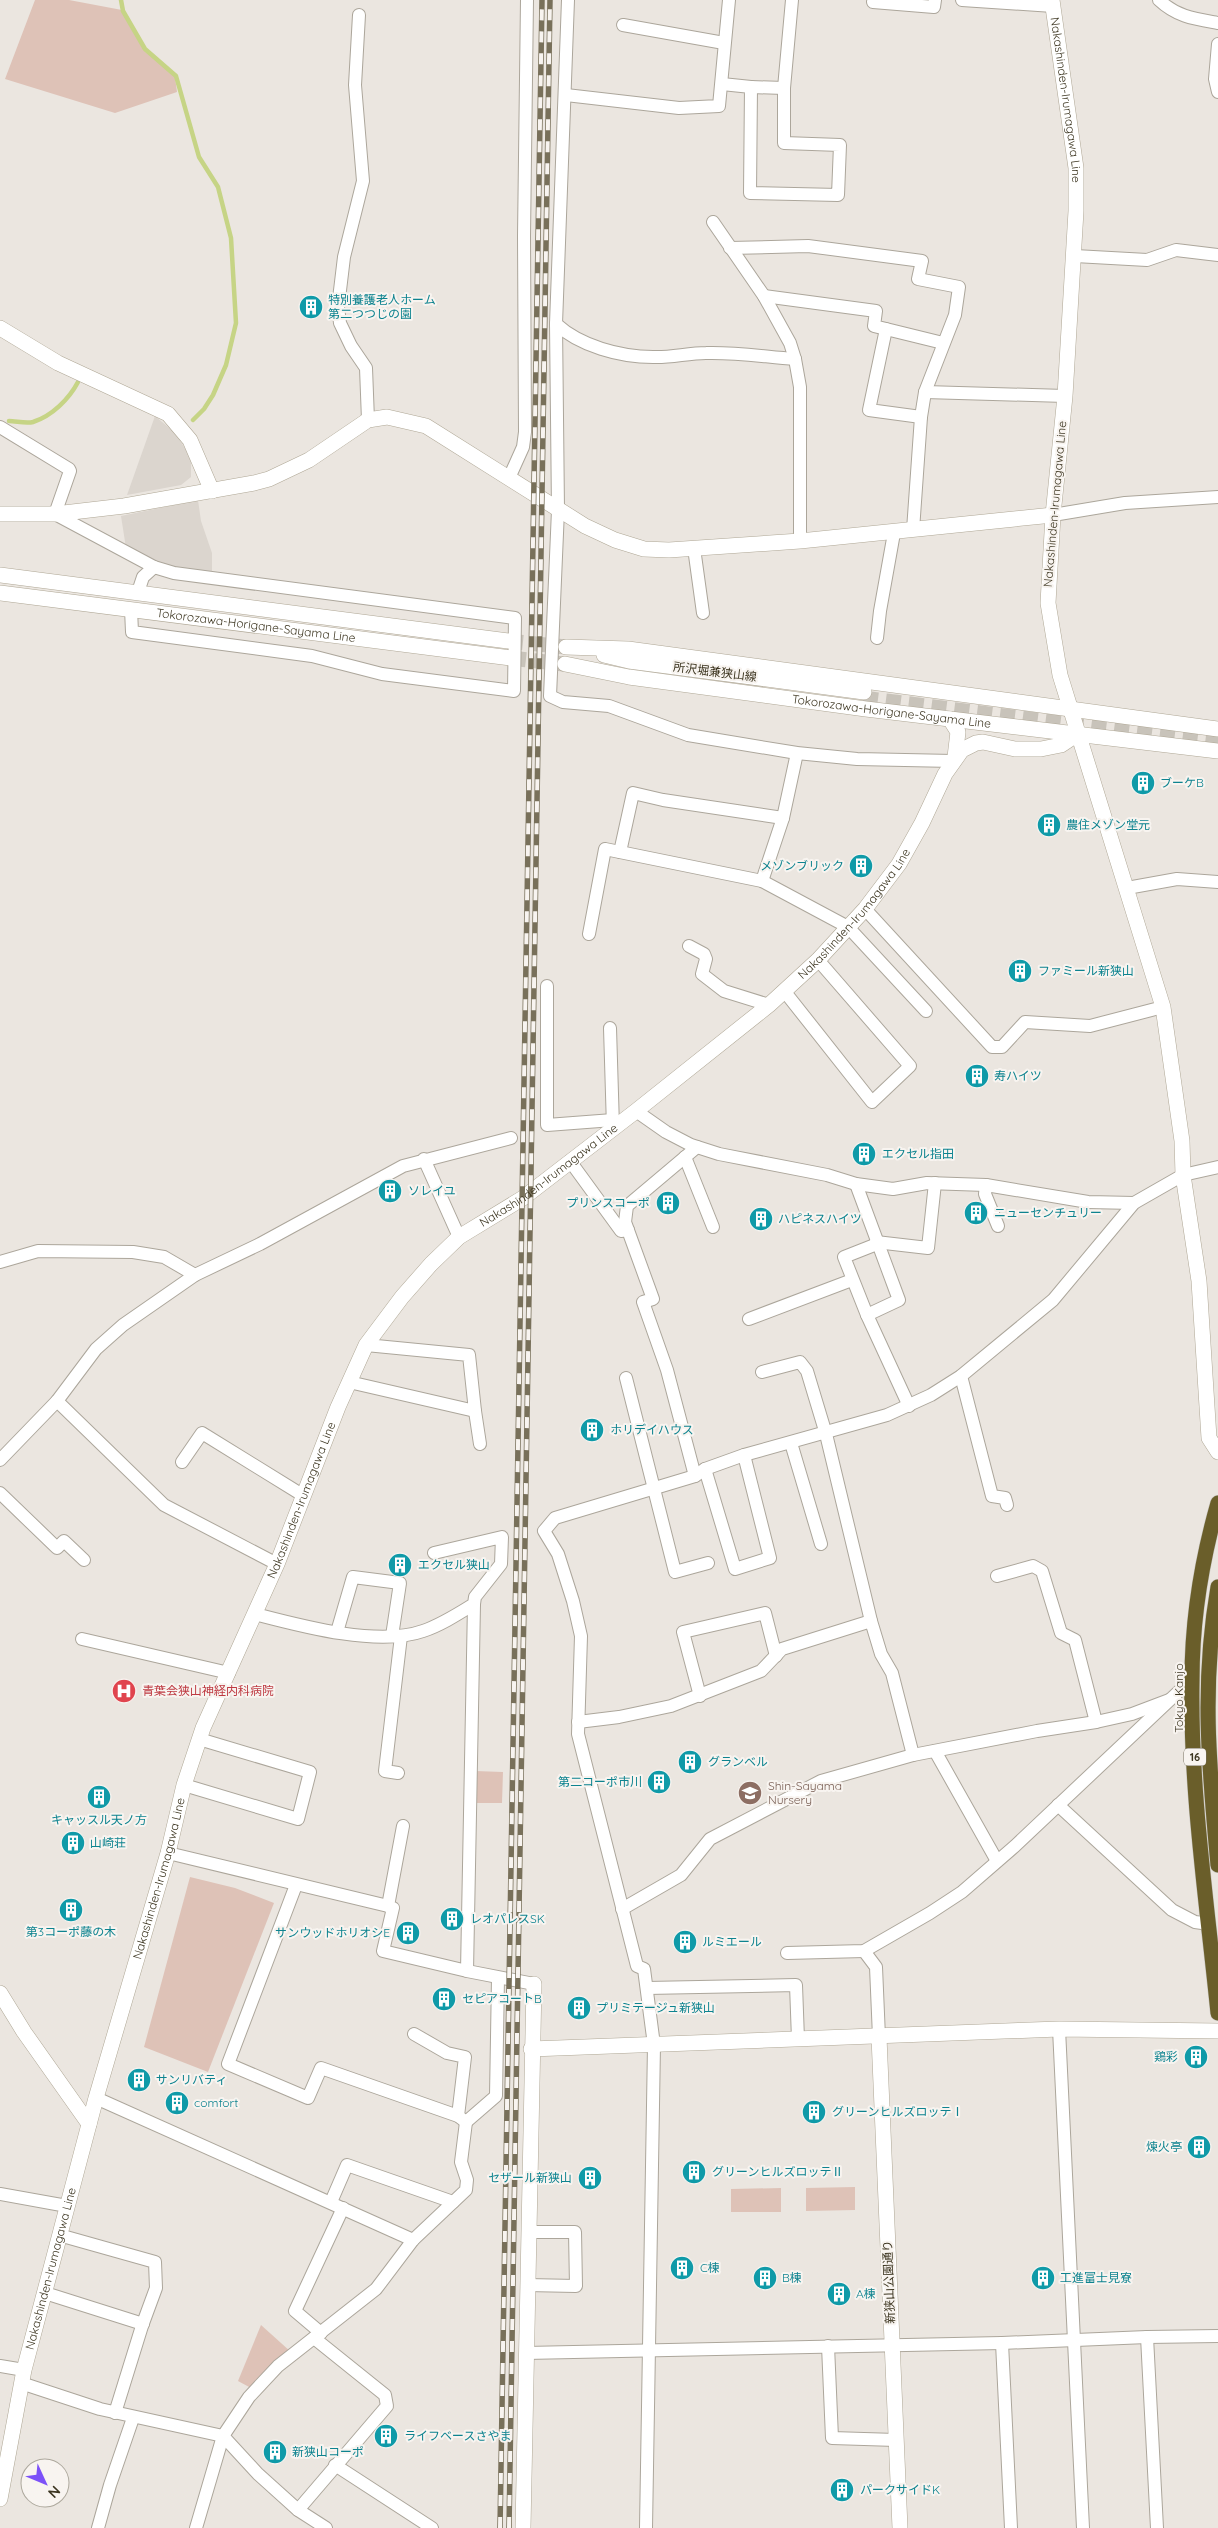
<svg xmlns="http://www.w3.org/2000/svg" width="1218" height="2528" viewBox="0 0 1218 2528" font-family="Quicksand,'Noto Sans JP',sans-serif">
<style>
.built{fill:#dbd5ce}
.green{fill:#dec2b7}
.lines{fill:none;stroke-linecap:round;stroke-linejoin:round}
.stream{stroke:#c6d485;stroke-width:4.5}
.secondary-tunnel{stroke:#c8c3ba;stroke-width:15;stroke-dasharray:15 8;stroke-linecap:butt}
.street-casing{stroke:#aca69b;stroke-width:14}
.secondary-casing{stroke:#afa795;stroke-width:16}
.highway-casing{stroke:#c4c2bc;stroke-width:16}
.street{stroke:#fff;stroke-width:12}
.secondary{stroke:#fff;stroke-width:15}
.highway{stroke:#6a5e2a;stroke-width:15}
.rail-casing{stroke:#78705a;stroke-width:5.5}
.rail{stroke:#f8f4f0;stroke-width:4;stroke-dasharray:11;stroke-linecap:butt}
.labels{text-anchor:middle;stroke-width:4;stroke-linejoin:round;paint-order:stroke}
.shield{fill:#f8f4f0;stroke:#746e5e;stroke-width:1}
.shield-label{font-size:11px;font-weight:bold;fill:#3c3520}
.street-label{font-size:12px;fill:#3c3520;stroke:#f8f4f0}
.culture-label{font-size:12px;fill:#0d838f;stroke:#f8f4f0;text-anchor:start}
.health-label{font-size:12px;fill:#be3a42;stroke:#f8f4f0;text-anchor:start}
.education-label{font-size:12px;fill:#785e54;stroke:#f8f4f0;text-anchor:start}
</style>
<rect width="100%" height="100%" fill="#ebe6e0"/>
<g class="built">
<polygon points="155,416 174,432 187,451 191,461 191,477 181,485 127,495"/>
<polygon points="198,500 201,521 212,553 212,575 165,568 126,548 121,516"/>
</g>
<g class="green">
<polygon points="35,0 69,0 122,10 144,49 175,77 177,92 115,113 5,79"/>
<polygon points="475,1771 503,1772 502,1803 475,1803"/>
<polygon points="190,1877 235,1888 274,1903 208,2072 144,2047"/>
<polygon points="855,2187 855,2210 806,2211 806,2188"/>
<polygon points="781,2188 781,2212 731,2212 731,2189"/>
<polygon points="261,2325 291,2352 251,2388 238,2381"/>
</g>
<g class="lines">
<g class="stream">
<polyline points="121,0 123,11 145,49 176,76 199,157 218,187 231,238 236,323 226,365 213,395 204,409 193,420"/>
<path d="M9,421C16,421 26,424 33,422C52,416 69,399 78,382"/>
</g>
<g class="secondary-tunnel">
<polyline points="508,641 566,647"/>
<polyline points="511,658 564,664"/>
<polyline points="863,698 1218,743"/>
</g>
<g class="street-casing">
<g id="street">
<polyline points="568,0 556,324 558,510 550,696 563,702 609,706 688,735 797,753 857,759 953,761"/>
<polyline points="962,0 1053,6"/>
<path d="M1159,0C1177,17 1195,19 1218,23"/>
<polyline points="873,2 934,7 935,0"/>
<polyline points="359,15 355,85 363,181 344,257 338,307 340,323 351,346 366,368 368,420"/>
<polyline points="623,25 724,43"/>
<polyline points="1218,44 1215,79 1218,92"/>
<polyline points="722,84 751,87 750,193 838,195 840,145 784,143 784,88 792,0"/>
<polyline points="751,87 784,88"/>
<polyline points="566,95 679,108 719,106 729,0"/>
<polyline points="713,222 764,296 790,343 795,359 800,387 800,541"/>
<polyline points="730,248 808,246 922,261 918,279 959,287 955,315 925,392 921,417 913,530"/>
<polyline points="1075,256 1147,260 1176,250 1218,255"/>
<polyline points="764,296 876,311 874,326 886,329"/>
<path d="M556,324C580,346 620,357 653,357C670,358 688,353 706,353C736,352 766,357 795,359"/>
<polyline points="925,392 1065,396"/>
<polyline points="921,417 869,410 886,329 943,343"/>
<polyline points="0,427 69,469 70,471 55,514 154,567 174,573 515,618 514,691 382,674 312,656 132,632 131,609"/>
<polyline points="509,478 523,447 525,432 524,236 527,0"/>
<polyline points="1053,515 1125,503 1218,497"/>
<polyline points="694,548 703,613"/>
<polyline points="138,592 143,577 154,567"/>
<polyline points="877,638 880,611 894,533"/>
<polyline points="620,852 633,793 663,800 783,818"/>
<polyline points="762,881 783,818 797,753"/>
<polyline points="1127,888 1177,879 1218,882"/>
<polyline points="865,909 992,1047 1002,1047 1025,1022 1090,1026 1163,1007"/>
<polyline points="589,934 605,849 762,881 848,927 926,1011"/>
<polyline points="689,946 704,954 706,959 702,974 724,991 769,1005"/>
<polyline points="547,986 547,1125 613,1120"/>
<polyline points="785,992 872,1102 910,1066 818,960"/>
<polyline points="610,1028 613,1127"/>
<polyline points="636,1111 666,1132 691,1145 719,1154 827,1175 856,1184 893,1189 927,1183 986,1185 1088,1202 1134,1203"/>
<polyline points="685,1157 713,1227"/>
<polyline points="424,1159 459,1237"/>
<polyline points="570,1161 621,1231 628,1230"/>
<polyline points="856,1184 899,1300 867,1315 909,1406"/>
<polyline points="986,1185 985,1194 998,1226"/>
<polyline points="876,1242 928,1248 935,1183"/>
<polyline points="0,1262 38,1251 133,1252 164,1257 195,1275"/>
<polyline points="867,1315 844,1257 877,1244"/>
<polyline points="749,1319 852,1280"/>
<polyline points="762,1372 800,1362 807,1371 826,1434 871,1621 881,1654 892,1673 913,1755"/>
<polyline points="961,1376 992,1496 1005,1498 1007,1505"/>
<polyline points="626,1378 675,1572 708,1563"/>
<polyline points="349,1382 475,1411 469,1355 366,1345"/>
<polyline points="57,1401 164,1505 277,1564"/>
<polyline points="475,1411 480,1444"/>
<polyline points="791,1443 821,1544"/>
<polyline points="0,1460 57,1401 96,1349 123,1325 195,1275 260,1244 403,1166 511,1138"/>
<polyline points="182,1462 202,1433 304,1496"/>
<polyline points="705,1469 735,1569 770,1558 744,1455"/>
<polyline points="695,1476 667,1370 643,1302 653,1299 625,1222 627,1206 697,1147"/>
<polyline points="0,1493 57,1548 64,1541 84,1560"/>
<polyline points="997,1576 1033,1566 1042,1571 1061,1633 1075,1640 1096,1722"/>
<path d="M255,1614C301,1626 378,1647 423,1631C441,1625 458,1614 474,1604L475,1597L501,1564L502,1537L434,1553"/>
<polyline points="337,1632 353,1577 400,1583 392,1636"/>
<polyline points="82,1639 229,1673"/>
<polyline points="700,1696 683,1632 765,1613 776,1656"/>
<polyline points="578,1722 619,1717 671,1706 761,1671 782,1649 871,1621"/>
<polyline points="935,1751 997,1861"/>
<polyline points="398,1773 385,1771 401,1636"/>
<polyline points="184,1785 298,1819 310,1772 199,1739"/>
<polyline points="1058,1805 1172,1910 1195,1922 1209,1924"/>
<polyline points="403,1826 388,1906 393,1908 383,1951 467,1971 534,1984"/>
<polyline points="168,1853 388,1906"/>
<polyline points="296,1885 228,2064 308,2098 321,2068 458,2116 466,2122 496,2096 498,1978"/>
<polyline points="622,1909 681,1875 710,1839 821,1781 913,1755 1037,1731 1096,1722 1132,1714 1169,1700"/>
<polyline points="864,1951 876,1967 879,2037"/>
<polyline points="787,1953 864,1951 930,1913 962,1892 1015,1846 1192,1679"/>
<polyline points="467,1971 474,1604"/>
<polyline points="647,1988 796,1985 798,2039"/>
<polyline points="1059,2029 1083,2528"/>
<polyline points="414,2034 447,2053 465,2057 458,2116"/>
<polyline points="96,2098 413,2240"/>
<polyline points="0,2194 67,2206"/>
<polyline points="331,2202 347,2165 453,2202"/>
<polyline points="59,2235 155,2262 156,2288 142,2326 115,2413"/>
<polyline points="527,2285 576,2286 575,2232 528,2232"/>
<polyline points="45,2293 143,2324"/>
<polyline points="321,2333 295,2311 343,2208"/>
<polyline points="1147,2337 1157,2528"/>
<polyline points="1002,2343 1011,2528"/>
<polyline points="828,2346 832,2438 896,2440"/>
<polyline points="526,2353 1002,2343 1147,2337 1218,2336"/>
<polyline points="0,2366 24,2370"/>
<polyline points="21,2383 100,2409 223,2436 258,2474 298,2510 326,2528"/>
<polyline points="335,2465 432,2528"/>
<polyline points="298,2510 387,2406 385,2395 314,2338"/>
<polyline points="98,2528 110,2485 133,2418"/>
<polyline points="196,2528 223,2436 249,2397 278,2366 376,2289 413,2240 466,2190 467,2180 461,2162 466,2122"/>
<polyline points="646,2528 654,2045 644,1969 637,1966 578,1734 581,1636 573,1601 558,1554 544,1531 555,1518 695,1476 705,1469 744,1455 887,1415 931,1395 961,1376 1053,1300 1134,1203 1183,1175 1218,1167"/>
</g>
</g>
<g class="secondary-casing">
<g id="secondary">
<path id="s1" d="M1052,0L1076,168V211L1065,396L1053,515L1048,603L1060,675L1163,1007L1182,1141L1183,1175L1199,1281L1209,1438L1218,1452"/>
<polyline points="0,328 58,363 168,414 190,440 212,491"/>
<polyline points="0,514 55,514 124,506 254,483 269,479 309,460 368,420 387,417 426,426 585,526 615,540 644,549 669,550 800,541 1053,515"/>
<polyline points="0,575 508,641"/>
<path id="s2" d="M0,593L511,658"/>
<polyline points="566,647 628,649 1218,729"/>
<polyline points="604,655 629,661 864,692"/>
<path id="s3" d="M565,664L629,677L866,709L1218,751"/>
<polyline points="950,719 958,732 955,757"/>
<polyline points="0,1993 24,2032 89,2124"/>
<polyline points="879,2037 900,2528"/>
<polyline points="531,2049 1059,2029 1218,2031"/>
<path id="s4" d="M0,2499L24,2370L96,2098L168,1853L184,1785L203,1728L277,1564L338,1407L366,1345L402,1297L431,1264L459,1237L523,1198L636,1111L769,1005L818,960L865,909L899,864L922,823L945,774L962,750L976,743L983,742L1015,749H1041L1061,745L1079,733"/>
<polyline points="523,2528 534,1984"/>
</g>
</g>
<g class="highway-casing">
<g id="highway">
<path d="M1218,1503C1202,1559 1192,1621 1192,1680C1190,1790 1207,1903 1218,2013"/>
<path d="M1218,1587C1201,1685 1209,1767 1218,1865"/>
</g>
</g>
<use href="#street" class="street"/>
<use href="#secondary" class="secondary"/>
<use href="#highway" class="highway"/>
<g class="rail-casing">
<g id="rail">
<polyline points="500,2528 542,0"/>
<polyline points="509,2528 550,0"/>
</g>
</g>
<use href="#rail" class="rail"/>
</g>
<defs>
<g id="building-disc" transform="scale(1.25)"><circle r="9.5" fill="#0f9aa8" stroke="#f8f4f0"/><path d="M-4-6H4V6H1V3H-1V6H-4ZM-2.5-4.3h1.7v1.8h-1.7ZM.8-4.3h1.7v1.8H.8ZM-2.5-1h1.7V.8h-1.7ZM.8-1h1.7V.8H.8Z" fill="#fff"/></g>
<g id="hospital-disc" transform="scale(1.25)"><circle r="9.5" fill="#e0444e" stroke="#f8f4f0"/><path d="M-5-5h3v3.5h4V-5h3V5h-3V1.5h-4V5h-3Z" fill="#fff"/></g>
<g id="school-disc" transform="scale(1.25)"><circle r="9.5" fill="#8d6e63" stroke="#f8f4f0"/><path d="M0-5L7-2L0 1L-7-2ZM-4 1L0 2.5L4 1V4Q0 6-4 4Z" fill="#fff"/></g>
</defs>
<g fill-rule="evenodd">
<use href="#building-disc" x="311" y="307"/>
<use href="#building-disc" x="1143" y="783"/>
<use href="#building-disc" x="1049" y="825"/>
<use href="#building-disc" x="861" y="866"/>
<use href="#building-disc" x="1020" y="971"/>
<use href="#building-disc" x="977" y="1076"/>
<use href="#building-disc" x="864" y="1154"/>
<use href="#building-disc" x="390" y="1191"/>
<use href="#building-disc" x="668" y="1203"/>
<use href="#building-disc" x="976" y="1213"/>
<use href="#building-disc" x="761" y="1219"/>
<use href="#building-disc" x="592" y="1430"/>
<use href="#building-disc" x="400" y="1565"/>
<use href="#hospital-disc" x="124" y="1691"/>
<use href="#building-disc" x="690" y="1762"/>
<use href="#building-disc" x="659" y="1782"/>
<use href="#school-disc" x="750" y="1793"/>
<use href="#building-disc" x="99" y="1797"/>
<use href="#building-disc" x="73" y="1843"/>
<use href="#building-disc" x="71" y="1910"/>
<use href="#building-disc" x="452" y="1919"/>
<use href="#building-disc" x="408" y="1933"/>
<use href="#building-disc" x="685" y="1942"/>
<use href="#building-disc" x="444" y="1999"/>
<use href="#building-disc" x="579" y="2008"/>
<use href="#building-disc" x="1196" y="2057"/>
<use href="#building-disc" x="139" y="2080"/>
<use href="#building-disc" x="177" y="2103"/>
<use href="#building-disc" x="814" y="2112"/>
<use href="#building-disc" x="1199" y="2147"/>
<use href="#building-disc" x="694" y="2172"/>
<use href="#building-disc" x="590" y="2178"/>
<use href="#building-disc" x="682" y="2268"/>
<use href="#building-disc" x="765" y="2278"/>
<use href="#building-disc" x="1043" y="2278"/>
<use href="#building-disc" x="839" y="2294"/>
<use href="#building-disc" x="386" y="2436"/>
<use href="#building-disc" x="275" y="2452"/>
<use href="#building-disc" x="842" y="2490"/>
</g>
<g class="labels">
<rect class="shield" x="1184" y="1748.5" width="22" height="17" rx="4"/>
<g class="shield-label">
<text x="1195" y="1761">16</text>
</g>
<g class="street-label">
<text dy="4" stroke="none"><textPath href="#s1" startOffset="101">Nakashinden-Irumagawa Line</textPath></text>
<text transform="translate(1055 504) rotate(-85)" y="4">Nakashinden-Irumagawa Line</text>
<text dy="4" stroke="none"><textPath href="#s2" startOffset="258">Tokorozawa-Horigane-Sayama Line</textPath></text>
<text transform="translate(715 672) rotate(7)" y="4">所沢堀兼狭山線</text>
<text dy="4" stroke="none"><textPath href="#s3" startOffset="330">Tokorozawa-Horigane-Sayama Line</textPath></text>
<text dy="4" stroke="none"><textPath href="#s4" startOffset="1870">Nakashinden-Irumagawa Line</textPath></text>
<text dy="4" stroke="none"><textPath href="#s4" startOffset="1466">Nakashinden-Irumagawa Line</textPath></text>
<text dy="4" stroke="none"><textPath href="#s4" startOffset="1046">Nakashinden-Irumagawa Line</textPath></text>
<text transform="translate(1179 1698) rotate(-90)" y="4">Tokyo Kanjo</text>
<text dy="4" stroke="none"><textPath href="#s4" startOffset="641">Nakashinden-Irumagawa Line</textPath></text>
<text dy="4" stroke="none"><textPath href="#s4" startOffset="236">Nakashinden-Irumagawa Line</textPath></text>
<text transform="translate(889 2282) rotate(-92)" y="4">新狭山公園通り</text>
</g>
<g class="culture-label">
<text x="328" y="304">特別養護老人ホーム<tspan x="328" dy="14">第二つつじの園</tspan></text>
<text x="1160" y="787">ブーケB</text>
<text x="1066" y="829">農住メゾン堂元</text>
<text x="844" y="870" text-anchor="end">メゾンブリック</text>
<text x="1038" y="975">ファミール新狭山</text>
<text x="994" y="1080">寿ハイツ</text>
<text x="882" y="1158">エクセル指田</text>
<text x="408" y="1195">ソレイユ</text>
<text x="650" y="1207" text-anchor="end">プリンスコーポ</text>
<text x="994" y="1217">ニューセンチュリー</text>
<text x="778" y="1223">ハピネスハイツ</text>
<text x="610" y="1434">ホリデイハウス</text>
<text x="418" y="1569">エクセル狭山</text>
<text x="708" y="1766">グランベル</text>
<text x="642" y="1786" text-anchor="end">第二コーポ市川</text>
<text x="99" y="1824" text-anchor="middle">キャッスル天ノ方</text>
<text x="90" y="1847">山崎荘</text>
<text x="470" y="1923">レオパレスSK</text>
<text x="71" y="1936" text-anchor="middle">第3コーポ藤の木</text>
<text x="390" y="1937" text-anchor="end">サンウッドホリオシE</text>
<text x="702" y="1946">ルミエール</text>
<text x="462" y="2003">セピアコートB</text>
<text x="596" y="2012">プリミテージュ新狭山</text>
<text x="1178" y="2061" text-anchor="end">鶏彩</text>
<text x="156" y="2084">サンリバティ</text>
<text x="194" y="2107">comfort</text>
<text x="832" y="2116">グリーンヒルズロッテⅠ</text>
<text x="1182" y="2151" text-anchor="end">煉火亭</text>
<text x="712" y="2176">グリーンヒルズロッテⅡ</text>
<text x="572" y="2182" text-anchor="end">セザール新狭山</text>
<text x="700" y="2272">C棟</text>
<text x="782" y="2282">B棟</text>
<text x="1060" y="2282">工進富士見寮</text>
<text x="856" y="2298">A棟</text>
<text x="404" y="2440">ライフベースさやま</text>
<text x="292" y="2456">新狭山コーポ</text>
<text x="860" y="2494">パークサイドK</text>
</g>
<g class="health-label">
<text x="142" y="1695">青葉会狭山神経内科病院</text>
</g>
<g class="education-label">
<text x="768" y="1790">Shin-Sayama<tspan x="768" dy="14">Nursery</tspan></text>
</g>
</g>
<g transform="translate(45 2483) rotate(134)"><circle r="24" fill="#f8f4f0" stroke="#ada89d"/>
<path d="M0-4L9 19L0 12L-9 19Z" fill="#7c51f8"/>
<text y="-8" font-size="14" font-weight="bold" text-anchor="middle" fill="#3c3520">N</text>
</g>
</svg>
